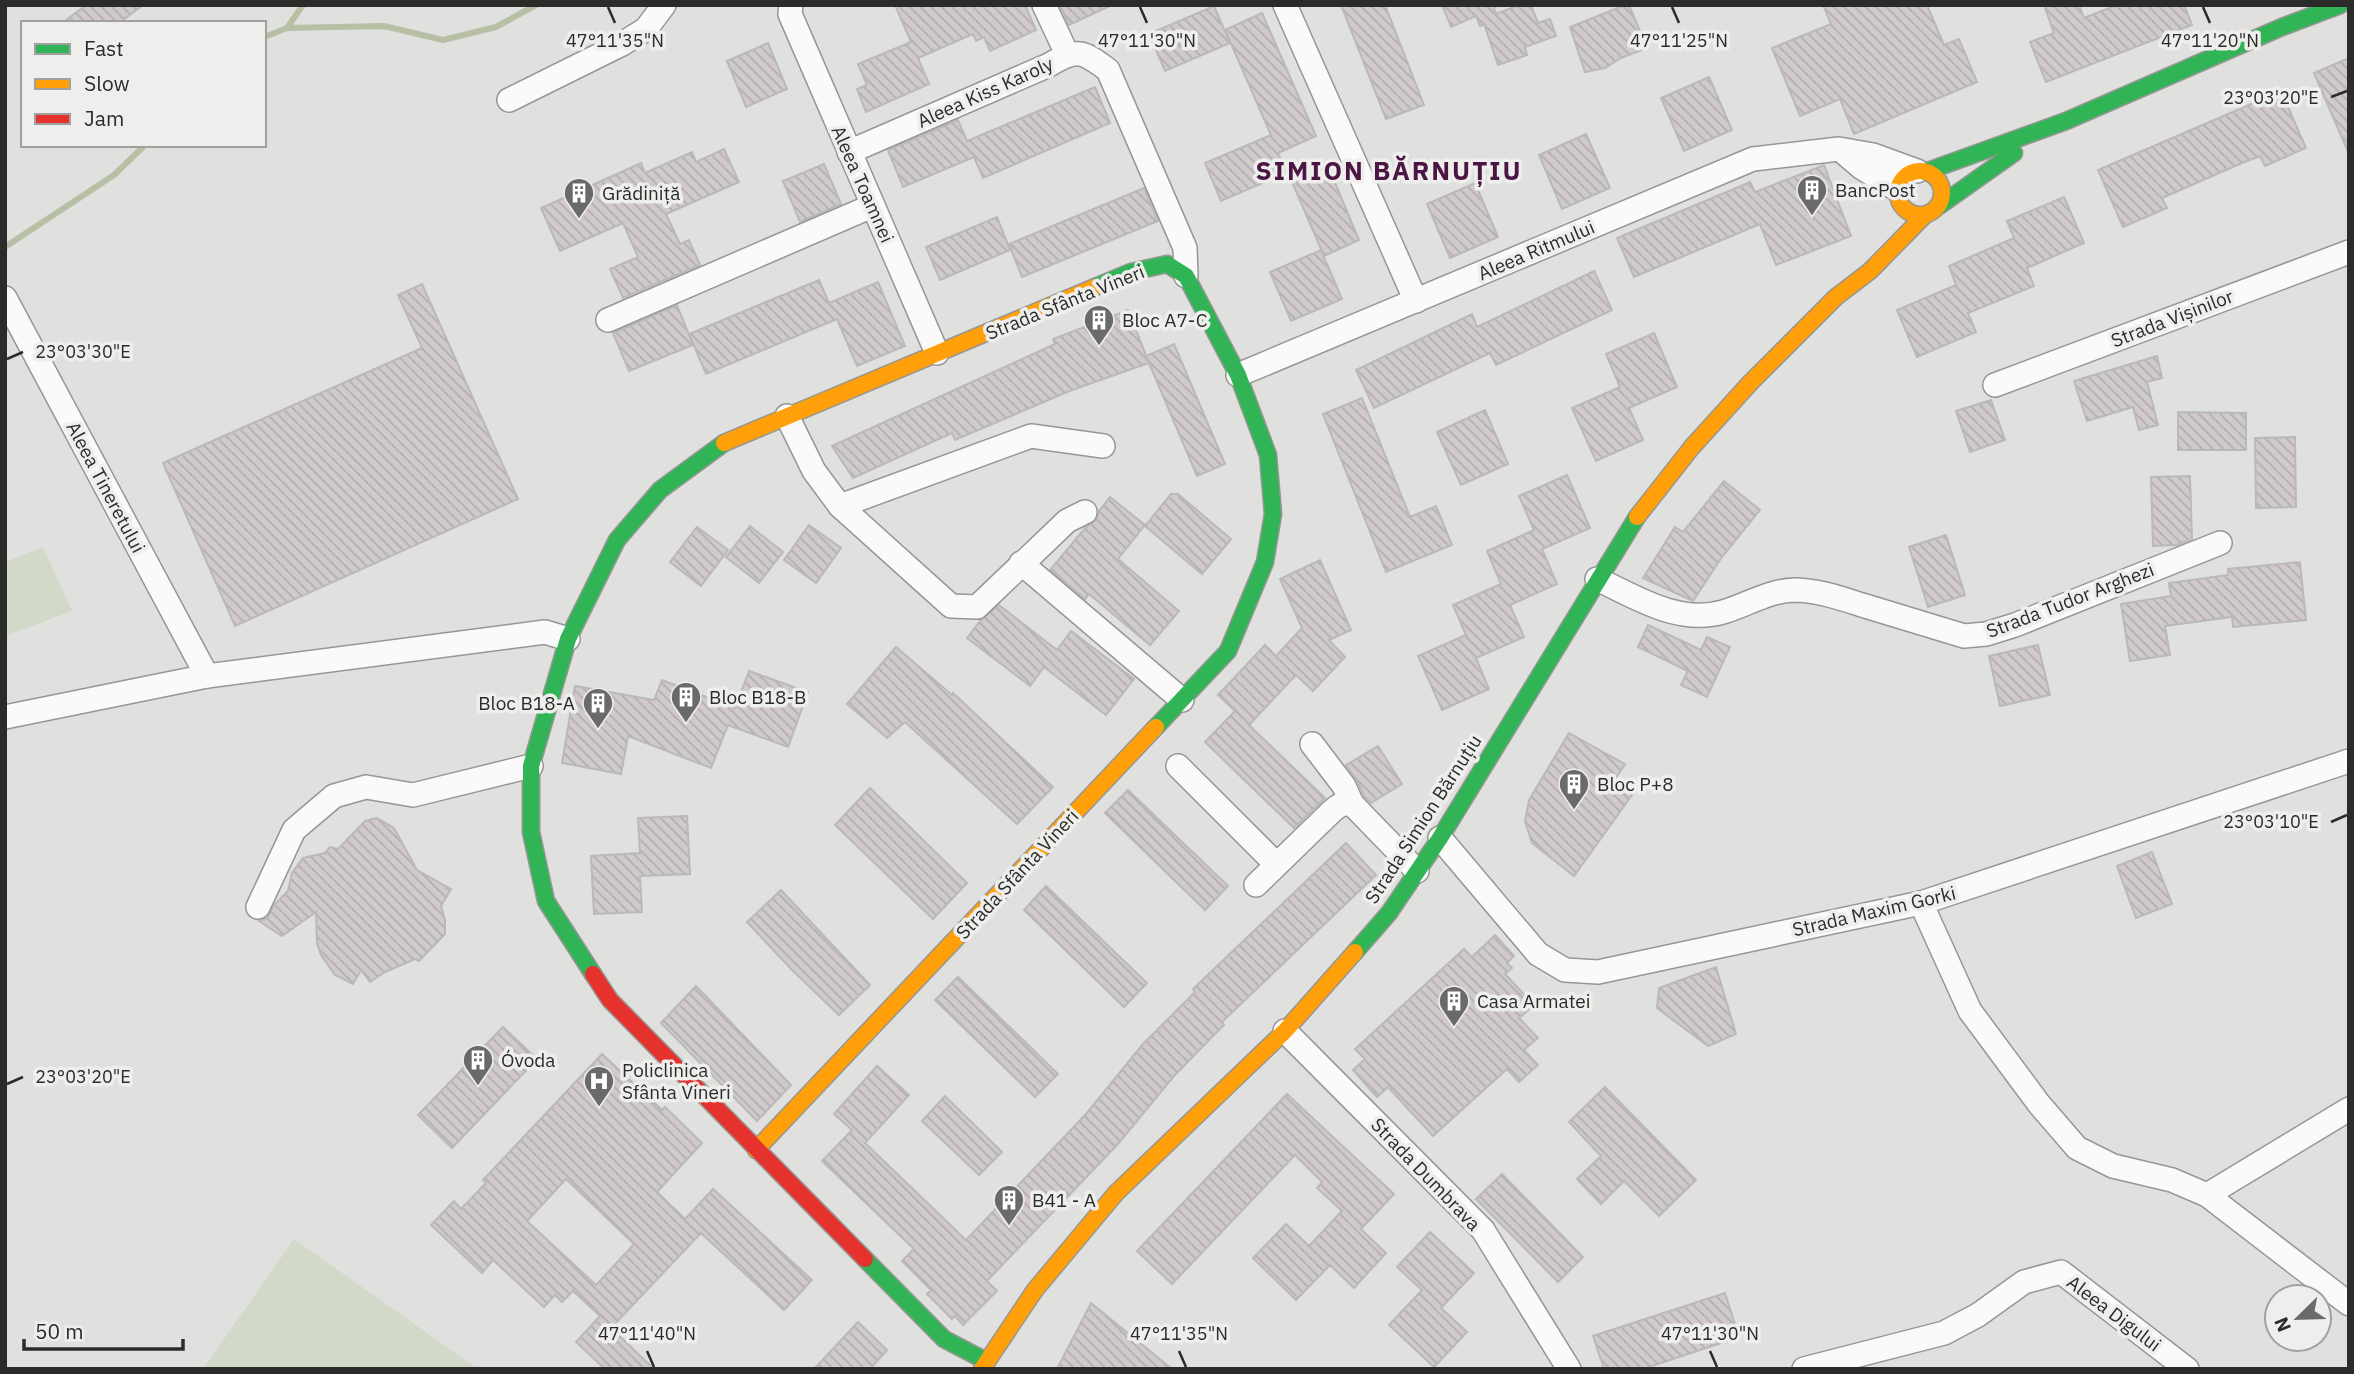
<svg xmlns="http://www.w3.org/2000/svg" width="2354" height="1374" viewBox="0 0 2354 1374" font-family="'IBM Plex Sans',sans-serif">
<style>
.park{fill:#d3d9c8}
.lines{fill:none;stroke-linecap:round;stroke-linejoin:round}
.stream{stroke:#b7bfa4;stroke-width:6}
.building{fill:url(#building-back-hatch);stroke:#b9b9b8;stroke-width:2;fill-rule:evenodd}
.street-casing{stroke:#969795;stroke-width:26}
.fast-casing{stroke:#969795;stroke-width:19}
.slow-casing{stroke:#969795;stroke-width:19}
.jam-casing{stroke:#969795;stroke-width:19}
.street{stroke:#fafafa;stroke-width:23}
.fast{stroke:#30b455;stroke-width:16}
.slow{stroke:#ff9f0a;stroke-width:16}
.jam{stroke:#e5322d;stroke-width:16}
.ticks{fill:none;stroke:#2b2c2a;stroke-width:2.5}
.labels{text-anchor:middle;stroke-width:7;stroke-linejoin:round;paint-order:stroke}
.street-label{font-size:19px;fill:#2b2c2a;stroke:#eeefec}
.poi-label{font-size:19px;fill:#2b2c2a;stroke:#eeefec;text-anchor:start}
.district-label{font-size:26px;font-weight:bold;letter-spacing:2px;fill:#4b1643;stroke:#eeefec}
.ticks-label{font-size:18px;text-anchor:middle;fill:#2b2c2a;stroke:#eeefec;stroke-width:7;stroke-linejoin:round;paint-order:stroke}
</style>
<defs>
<pattern id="building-back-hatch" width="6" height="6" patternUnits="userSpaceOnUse" patternTransform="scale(1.75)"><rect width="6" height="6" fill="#d0c9cd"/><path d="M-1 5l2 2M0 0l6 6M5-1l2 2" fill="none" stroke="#b3adb0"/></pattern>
</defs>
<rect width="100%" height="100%" fill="#e0e1df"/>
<g class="park">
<polygon points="43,547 72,611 5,636 5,562"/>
<polygon points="294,1239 478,1369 203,1369"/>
</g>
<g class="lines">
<g class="stream">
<polyline points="287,28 303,5"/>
<polyline points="264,37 287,28 384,26 443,40 496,27 536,5"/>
<polyline points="5,247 114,175 145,145"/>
</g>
</g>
<g class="building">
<polygon points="86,5 143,5 119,23 62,23"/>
<polygon points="895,5 1025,5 1036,30 990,51 984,37 976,41 973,34 918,58 929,84 866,112 857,89 867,85 858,64 911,42"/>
<polygon points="1060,5 1112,5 1069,25"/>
<polygon points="1341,5 1385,5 1424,105 1386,119"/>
<polygon points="1442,5 1499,5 1494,8 1496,14 1519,5 1531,5 1538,23 1550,19 1556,36 1525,47 1527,55 1498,65 1484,24 1480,26 1476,16 1451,27"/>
<polygon points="1625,5 1629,5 1647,48 1621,58 1605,68 1585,72 1570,27"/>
<polygon points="1823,5 1927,5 1944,45 1959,39 1977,82 1854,134 1840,99 1800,116 1772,48 1831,24"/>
<polygon points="2044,5 2079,5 2084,18 2117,5 2184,5 2192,25 2046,82 2030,42 2054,33"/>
<polygon points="1214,6 1230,43 1165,71 1149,34"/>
<polygon points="1262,13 1316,136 1278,153 1286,173 1221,201 1205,163 1271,135 1225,30"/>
<polygon points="768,43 787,89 746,107 727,61"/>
<polygon points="2349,58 2349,154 2314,73"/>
<polygon points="1709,77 1732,130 1684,151 1661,98"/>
<polygon points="1095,87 1110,123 983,178 974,157 903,187 888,150 958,120 967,141"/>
<polygon points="2281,91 2306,148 2265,166 2260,156 2242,163 2162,198 2167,208 2123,227 2098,170"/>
<polygon points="1586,134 1610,188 1562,209 1539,155"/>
<polygon points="724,149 739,182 666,214 680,244 689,240 700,265 623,298 610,269 638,257 623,223 560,251 541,208 641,163 645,173 692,152 696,162"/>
<polygon points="824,164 841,204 800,222 783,181"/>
<polygon points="1824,165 1851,236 1776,265 1760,224 1634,277 1617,238 1750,182 1755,192"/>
<polygon points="1328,166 1359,240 1324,256 1292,182"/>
<polygon points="1475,183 1498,237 1450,258 1427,204"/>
<polygon points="1144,188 1158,221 1022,277 1009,244"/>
<polygon points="2064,197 2084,243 2027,268 2034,286 1968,313 1976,332 1917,357 1897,310 1956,285 1949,266 2014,238 2007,221"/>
<polygon points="997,217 1010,250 940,280 926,247"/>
<polygon points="1321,250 1342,299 1291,321 1270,272"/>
<polygon points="1594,271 1612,310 1496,365 1490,353 1374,408 1356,370 1472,314 1477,327"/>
<polygon points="819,280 829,303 878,282 905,346 857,366 837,319 706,374 689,334"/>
<polygon points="422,284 518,499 235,626 163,463 422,348 398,295"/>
<polygon points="677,305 693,345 629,371 613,333"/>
<polygon points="1128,310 1149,363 1072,390 955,440 952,433 853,478 832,446 1055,344 1053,339"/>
<polygon points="1654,333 1677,387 1629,408 1643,440 1596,461 1572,408 1620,387 1606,354"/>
<polygon points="1174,344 1225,464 1197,476 1146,356"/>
<polygon points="2157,356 2162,378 2147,382 2158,425 2139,430 2133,407 2087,421 2074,381"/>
<polygon points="1362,398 1410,517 1436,506 1452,545 1386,572 1323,414"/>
<polygon points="1991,400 2005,440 1970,452 1956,411"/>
<polygon points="1485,410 1508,464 1461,485 1437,432"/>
<polygon points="2178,412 2246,413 2246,450 2178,450"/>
<polygon points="2295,437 2296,507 2256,508 2255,438"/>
<polygon points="1567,475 1590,528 1542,549 1557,584 1510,605 1524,637 1476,658 1489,689 1442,710 1418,656 1466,635 1453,605 1501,584 1487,551 1534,530 1519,496"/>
<polygon points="2190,476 2192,539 2177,545 2153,546 2151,477"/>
<polygon points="1724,481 1760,510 1722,557 1693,601 1643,578 1675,527 1683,532"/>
<polygon points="1171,494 1178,494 1231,539 1202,574 1145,526"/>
<polygon points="1110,497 1145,525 1118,559 1179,611 1150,645 1089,594 1085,599 1050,570 1085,528 1096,520 1099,511"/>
<polygon points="809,525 841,548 816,583 784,560"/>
<polygon points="750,526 783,552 759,583 726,557"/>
<polygon points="697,527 728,550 701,586 670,562"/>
<polygon points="1946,535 1965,595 1928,607 1909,547"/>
<polygon points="1320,560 1351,630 1329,640 1345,657 1313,691 1296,675 1249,725 1325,798 1294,828 1205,742 1235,711 1218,695 1265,645 1276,656 1302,628 1280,579"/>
<polygon points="2300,562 2306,620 2233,627 2232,617 2165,626 2170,655 2130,661 2121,604 2171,596 2169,583 2228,575 2228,569"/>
<polygon points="999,605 1057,650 1071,631 1134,679 1106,715 1044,667 1030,686 967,638 981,620"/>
<polygon points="1648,625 1701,650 1707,637 1730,647 1707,697 1681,685 1688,671 1638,647"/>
<polygon points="2038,645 2050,695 2000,706 1989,656"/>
<polygon points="896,647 952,695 953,693 1053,787 1017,824 905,722 887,738 847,704"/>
<polygon points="749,671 808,692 788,747 728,725 711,768 628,736 621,774 562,763 575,686 654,700 662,680 735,708"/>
<polygon points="1569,733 1625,764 1614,781 1632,795 1574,876 1532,843 1525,821 1529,800"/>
<polygon points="1378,746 1402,784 1371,803 1364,796 1357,780 1346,765"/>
<polygon points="870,788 967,883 933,919 835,825"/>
<polygon points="1128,790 1228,886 1205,910 1105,813"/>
<polygon points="687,816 690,874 640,876 642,912 594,914 591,856 640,853 638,818"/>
<polygon points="377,818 394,828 417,870 451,889 441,906 445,920 445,934 419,961 415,959 385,972 370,982 361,970 353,984 335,975 321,955 317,943 316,912 282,936 259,921 267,918 274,905 288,891 292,873 303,858 325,853 330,847 338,849 365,821"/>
<polygon points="1346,843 1376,875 1222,1022 1224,1025 1174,1076 1118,1144 987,1281 997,1291 963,1325 955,1316 952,1319 927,1294 931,1290 902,1261 914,1249 822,1161 852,1130 834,1114 877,1066 909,1095 865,1143 966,1240 1086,1114 1143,1044 1195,992 1193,989"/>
<polygon points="2152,852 2172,904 2136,918 2117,866"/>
<polygon points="1046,886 1147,983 1124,1007 1024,910"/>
<polygon points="781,890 870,985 839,1015 792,970 747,922"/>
<polygon points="1495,935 1514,956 1507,963 1512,968 1505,974 1534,1005 1519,1018 1538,1038 1524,1050 1538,1065 1519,1082 1507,1069 1433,1136 1388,1087 1377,1097 1353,1070 1365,1059 1355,1049 1464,949 1472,957"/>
<polygon points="1716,967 1736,1034 1708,1046 1657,1008 1659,988"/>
<polygon points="958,977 1058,1074 1035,1097 935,1000"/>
<polygon points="696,986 791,1085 757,1121 661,1023"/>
<polygon points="503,1027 537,1059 452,1148 418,1115"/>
<path d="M602,1054L662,1110L665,1107L702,1143L657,1192L685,1219L713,1189L812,1280L784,1310L701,1233L611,1328L654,1369H605L576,1342L600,1316L573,1291L562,1302L555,1295L544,1307L493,1260L482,1273L431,1225L454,1201L461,1209L486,1183L483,1180ZM566,1179L634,1244L596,1285L527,1221Z"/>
<polygon points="1605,1087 1696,1180 1659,1216 1624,1181 1601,1204 1577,1179 1601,1156 1569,1122"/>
<polygon points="1287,1094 1394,1194 1361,1229 1386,1253 1354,1288 1330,1265 1296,1300 1253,1258 1286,1224 1309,1246 1342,1211 1317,1188 1322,1182 1295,1155 1172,1284 1137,1251"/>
<polygon points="945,1096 1002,1152 979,1175 922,1121"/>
<polygon points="1502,1174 1583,1257 1558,1282 1476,1199"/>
<polygon points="1430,1232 1474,1273 1441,1308 1467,1332 1434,1367 1389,1325 1422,1290 1397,1267"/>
<polygon points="1725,1293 1739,1337 1643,1369 1604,1369 1593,1336"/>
<polygon points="1091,1303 1172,1369 1057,1369"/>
<polygon points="858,1322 887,1350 870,1369 814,1369"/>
</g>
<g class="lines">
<g class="street-casing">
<g id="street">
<polyline points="791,5 790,14 937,353"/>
<polyline points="1044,5 1067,54"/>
<polyline points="1285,5 1416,301"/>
<polyline points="509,100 622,44 646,29 664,5"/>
<polyline points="1842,151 1862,168 1898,190"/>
<path d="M849,152L1049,65C1077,48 1083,51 1108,70L1185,248L1186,276"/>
<polyline points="5,298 207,676"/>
<polyline points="608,320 872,206"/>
<polyline points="1238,375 1753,159 1839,149 1873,155 1917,171"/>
<polyline points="1995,385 2349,252"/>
<polyline points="787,416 814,471 840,506 951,606 977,607 1067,521 1085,512"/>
<polyline points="840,506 1031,436 1103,446"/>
<polyline points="1021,563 1182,700"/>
<path d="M1597,579C1636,597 1678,625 1723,612C1747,605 1768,591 1794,590C1817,590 1840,598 1862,605C1896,615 1930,626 1964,636L1986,634L2015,625L2220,543"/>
<polyline points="5,717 207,676 545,632 568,639"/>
<polyline points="1312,744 1344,786 1352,804"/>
<polyline points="1178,766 1276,864"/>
<polyline points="1440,838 1538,954 1565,970 1598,972 1921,903 2349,761"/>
<path d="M1256,885L1327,816C1335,808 1341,802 1352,804L1417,871"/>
<polyline points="1921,903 1970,1011 2039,1104 2077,1148 2113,1166 2172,1180 2207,1195 2349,1304"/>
<polyline points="258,907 294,830 334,796 366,787 413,795 531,766"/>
<polyline points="1285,1031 1483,1230 1569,1369"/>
<polyline points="2207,1195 2349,1109"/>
<polyline points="1804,1369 1944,1333 1978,1315 2024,1282 2061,1272 2187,1369"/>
</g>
</g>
<g class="fast-casing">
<g id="fast">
<polyline points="1925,172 2066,121 2282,27 2340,5"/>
<polyline points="1939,206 2014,153"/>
<polyline points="1095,287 1131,272 1167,264 1186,276 1238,375 1268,455 1273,514 1265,562 1228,651 1156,727"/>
<polyline points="1355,952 1389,913 1440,838 1637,517"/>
<polyline points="593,974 546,901 531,832 531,766 568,639 617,540 660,490 724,443"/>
<polyline points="865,1259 944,1339 986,1361"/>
</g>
</g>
<g class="slow-casing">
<g id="slow">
<circle cx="1920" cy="193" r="22"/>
<polyline points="724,443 1095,287"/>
<polyline points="1637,517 1692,447 1751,382 1836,297 1870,271 1925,215"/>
<polyline points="756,1150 1156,727"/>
<polyline points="982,1369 1035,1290 1116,1193 1285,1031 1355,952"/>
</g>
</g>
<g class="jam-casing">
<polyline id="jam" points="593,974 610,1000 865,1259"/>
</g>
<use href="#street" class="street"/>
<use href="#fast" class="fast"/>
<use href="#slow" class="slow"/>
<use href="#jam" class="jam"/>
</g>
<path class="ticks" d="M608,7L615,23M1140,7L1147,23M1672,7L1679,23M2203,7L2210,23M2331,97L2347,91M7,359L23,352M2331,822L2347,815M7,1084L23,1077M647,1351L654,1367M1179,1351L1186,1367M1710,1351L1717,1367"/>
<defs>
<g id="building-pin" transform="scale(1.575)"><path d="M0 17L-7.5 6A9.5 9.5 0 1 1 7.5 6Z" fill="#6a6b69" stroke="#eeefec"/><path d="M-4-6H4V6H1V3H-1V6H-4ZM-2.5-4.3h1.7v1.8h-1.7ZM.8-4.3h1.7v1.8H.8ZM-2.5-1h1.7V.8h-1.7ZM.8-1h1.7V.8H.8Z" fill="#fff"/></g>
<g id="hospital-pin" transform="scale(1.575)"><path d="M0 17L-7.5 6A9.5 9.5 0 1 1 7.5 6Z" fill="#6a6b69" stroke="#eeefec"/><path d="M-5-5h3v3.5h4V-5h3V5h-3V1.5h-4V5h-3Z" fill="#fff"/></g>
</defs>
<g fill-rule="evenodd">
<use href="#building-pin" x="1812" y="190"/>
<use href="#building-pin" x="579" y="193"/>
<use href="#building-pin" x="1099" y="320"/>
<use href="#building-pin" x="686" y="697"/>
<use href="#building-pin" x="598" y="703"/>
<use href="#building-pin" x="1574" y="784"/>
<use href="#building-pin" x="1454" y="1001"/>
<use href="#building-pin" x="478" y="1060"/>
<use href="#hospital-pin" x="599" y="1081"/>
<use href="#building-pin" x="1009" y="1200"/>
</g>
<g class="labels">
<g class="street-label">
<text transform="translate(985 92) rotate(-24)" y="7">Aleea Kiss Karoly</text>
<text transform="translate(863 184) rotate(66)" y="7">Aleea Toamnei</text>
<text transform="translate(1536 250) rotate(-23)" y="7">Aleea Ritmului</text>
<text transform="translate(1065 302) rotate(-22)" y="7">Strada Sfânta Vineri</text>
<text transform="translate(2172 318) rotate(-21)" y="7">Strada Vișinilor</text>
<text transform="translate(106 487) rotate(62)" y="7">Aleea Tineretului</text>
<text transform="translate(2070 600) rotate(-21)" y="7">Strada Tudor Arghezi</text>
<text transform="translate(1423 819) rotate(-57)" y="7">Strada Simion Bărnuțiu</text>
<text transform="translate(1017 874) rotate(-47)" y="7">Strada Sfânta Vineri</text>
<text transform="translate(1874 911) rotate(-13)" y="7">Strada Maxim Gorki</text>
<text transform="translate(1426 1174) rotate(46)" y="7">Strada Dumbrava</text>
<text transform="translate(2114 1313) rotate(37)" y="7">Aleea Digului</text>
</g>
<g class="poi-label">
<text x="1835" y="197">BancPost</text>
<text x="602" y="200">Grădiniță</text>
<text x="1122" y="327">Bloc A7-C</text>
<text x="709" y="704">Bloc B18-B</text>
<text x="575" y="710" text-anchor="end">Bloc B18-A</text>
<text x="1597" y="791">Bloc P+8</text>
<text x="1477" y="1008">Casa Armatei</text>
<text x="501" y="1067">Óvoda</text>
<text x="622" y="1077">Policlinica<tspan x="622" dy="22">Sfânta Vineri</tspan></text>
<text x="1032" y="1207">B41 - A</text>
</g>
<g class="district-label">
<text x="1389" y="180">SIMION BĂRNUȚIU</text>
</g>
</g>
<g class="ticks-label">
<text x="615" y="47">47°11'35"N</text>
<text x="1147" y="47">47°11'30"N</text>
<text x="1679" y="47">47°11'25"N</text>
<text x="2210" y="47">47°11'20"N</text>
<text x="2271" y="104">23°03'20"E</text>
<text x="83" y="358">23°03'30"E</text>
<text x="2271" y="828">23°03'10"E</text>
<text x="83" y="1083">23°03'20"E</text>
<text x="647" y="1340">47°11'40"N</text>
<text x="1179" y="1340">47°11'35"N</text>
<text x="1710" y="1340">47°11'30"N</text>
</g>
<rect width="2354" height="1374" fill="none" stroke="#2b2c2a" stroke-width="14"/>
<rect x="21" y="21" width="245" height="126" fill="#eeefec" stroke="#a0a19e" stroke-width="2"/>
<rect x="35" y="44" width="35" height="10" fill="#30b455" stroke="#a0a19e" stroke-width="2"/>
<text x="84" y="56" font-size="21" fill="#2b2c2a">Fast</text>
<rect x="35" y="79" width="35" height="10" fill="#ff9f0a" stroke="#a0a19e" stroke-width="2"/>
<text x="84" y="91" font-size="21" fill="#2b2c2a">Slow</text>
<rect x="35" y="114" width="35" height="10" fill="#e5322d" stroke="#a0a19e" stroke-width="2"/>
<text x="84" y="126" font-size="21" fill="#2b2c2a">Jam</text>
<g transform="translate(2298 1318) rotate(247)"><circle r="33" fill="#eeefec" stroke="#a0a19e" stroke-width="2"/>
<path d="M0-5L12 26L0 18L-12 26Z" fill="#6a6b69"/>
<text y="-10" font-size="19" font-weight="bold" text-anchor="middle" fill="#2b2c2a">N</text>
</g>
<path d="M24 1339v10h159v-10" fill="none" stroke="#2b2c2a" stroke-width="3.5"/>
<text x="35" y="1339" font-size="21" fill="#2b2c2a" stroke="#eeefec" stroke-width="5" paint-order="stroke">50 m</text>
</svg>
